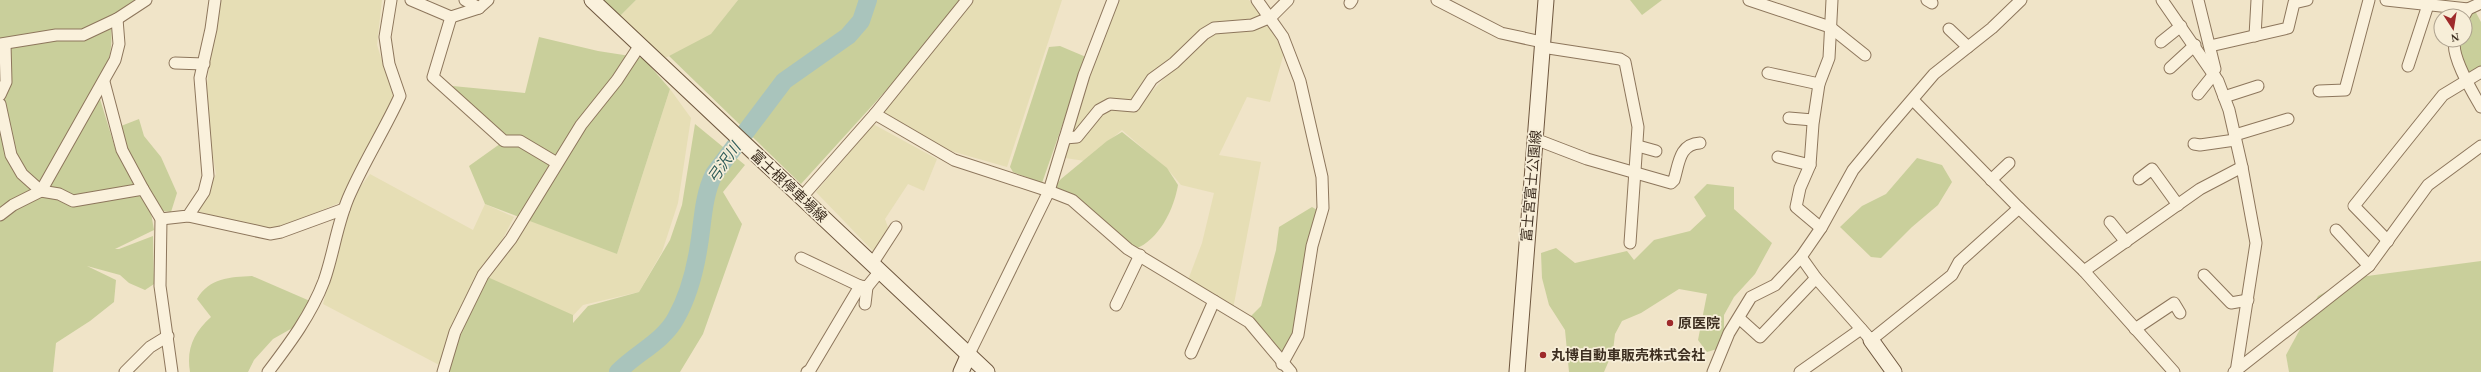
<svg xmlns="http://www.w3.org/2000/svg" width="2481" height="372" viewBox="0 0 2481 372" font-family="'Times New Roman','Noto Sans JP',serif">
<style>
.farmland{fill:#e6deb5}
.green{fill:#c9cf9b}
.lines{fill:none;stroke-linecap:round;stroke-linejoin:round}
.river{stroke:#a9c4bc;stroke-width:18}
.street-casing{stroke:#8d765c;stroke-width:13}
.secondary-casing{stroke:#6f573f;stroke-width:17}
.street{stroke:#faf1dc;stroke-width:11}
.secondary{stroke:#faf1dc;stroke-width:15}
.poi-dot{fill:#9e2a2b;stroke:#f7eed8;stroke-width:1.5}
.labels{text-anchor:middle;stroke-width:3.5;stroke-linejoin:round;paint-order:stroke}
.street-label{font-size:14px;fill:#3d2e20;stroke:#f7eed8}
.poi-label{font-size:14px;font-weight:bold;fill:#3d2e20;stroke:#f7eed8;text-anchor:start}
.water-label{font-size:15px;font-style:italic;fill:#2f5d5a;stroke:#f7eed8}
</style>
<rect width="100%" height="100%" fill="#f0e4c8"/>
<g class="farmland">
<polygon points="217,0 382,0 377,45 394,98 339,203 281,227 263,229 197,211 216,174 204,110"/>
<polygon points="636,0 738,0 709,37 665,58 618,18"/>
<polygon points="971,0 1062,0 1007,167 951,151 880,111"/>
<polygon points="1119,0 1249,0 1261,16 1247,22 1210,25 1179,52 1134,110 1202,39 1218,31 1269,26 1284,53 1270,102 1247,97 1219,155 1261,162 1233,309 1188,280 1202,243 1214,193 1181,185 1170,172 1122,130 1085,161 1065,158 1094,62"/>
<polygon points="670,89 691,118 678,203 662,252 639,292 583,305 568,321 445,368 323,304 340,236 354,195 370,174 473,230 485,204 514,217 489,266 527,212 617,254"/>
<polygon points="873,124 937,159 924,191 908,184 885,219 889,230 873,251 816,192"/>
</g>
<g class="green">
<path d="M0,0H147L111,25C113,53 109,63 96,86L116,151L151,213L154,230L115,249H119L153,236L154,284L145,290L129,283L120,275L87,266L116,280L114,302L90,321L56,343L53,372H0Z"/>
<polygon points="600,0 636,0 618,18"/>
<polygon points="738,0 960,0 900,75 801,184 669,56 711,34"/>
<polygon points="1630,0 1662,0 1642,15"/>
<polygon points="2473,7 2481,22 2481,72 2466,79 2455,40 2465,40 2465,16"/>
<polygon points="539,37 598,51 643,58 670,89 617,254 485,204 469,166 504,141 442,85 525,93"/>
<polygon points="1060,46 1086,57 1042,183 1013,172 1010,167 1049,47"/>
<polygon points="139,119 144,136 161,157 177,193 171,212 162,211 131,159 121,126"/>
<polygon points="695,124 745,165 723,192 742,224 703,334 680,372 442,372 483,275 573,315 573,323 588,306 639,292 670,240 682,205"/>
<path d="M1122,132L1167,168L1178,185C1174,209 1159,240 1135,249L1052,190L1061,179L1107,141Z"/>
<polygon points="1917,158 1942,165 1952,182 1938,205 1912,227 1881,258 1871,257 1840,227 1862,206 1886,194"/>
<polygon points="1707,184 1734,187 1734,209 1772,243 1755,274 1734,297 1724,315 1724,347 1707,352 1698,340 1707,294 1679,289 1641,313 1622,321 1615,334 1613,351 1604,372 1569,372 1565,330 1549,305 1542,278 1541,253 1556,248 1575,263 1627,251 1634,260 1654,240 1690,231 1706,216 1694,197"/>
<polygon points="1312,207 1319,211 1292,336 1282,355 1250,317 1261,306 1276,250 1279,227"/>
<polygon points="2481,261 2481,372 2289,372 2286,355 2318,296 2352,278"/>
<path d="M252,276L310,301L296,326L273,339L254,360L248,372H190C186,349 194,332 211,317L197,299C209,278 230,277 252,276Z"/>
</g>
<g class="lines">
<path class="river" d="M618,372C636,353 663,342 676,318C689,295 695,271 699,245C703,221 703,196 714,174L784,81L848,36L861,21L868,0"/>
<g class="street-casing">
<g id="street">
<polyline points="411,0 451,17 479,8 488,0"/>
<polyline points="465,0 479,8"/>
<polyline points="1257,0 1283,37 1300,81 1322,177 1323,208 1312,246 1298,335 1282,364"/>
<polyline points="1437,0 1501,33 1542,42"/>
<polyline points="1749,0 1830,27 1865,55"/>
<polyline points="1927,0 1932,3"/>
<polyline points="2162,0 2218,81 2229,110 2242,167 2256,243 2236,372"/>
<polyline points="2198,0 2215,69"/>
<polyline points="2386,0 2468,9"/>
<polyline points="1350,3 1352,0"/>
<polyline points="2464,16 2468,9 2481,3"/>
<polyline points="451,17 433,77 504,141 520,141 557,163"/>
<polyline points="1949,29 1968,47"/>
<polyline points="2255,36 2257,0"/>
<path d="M2455,40C2450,55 2473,93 2481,107"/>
<polyline points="2161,42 2181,26"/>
<polyline points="0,44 56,35 83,35 117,19 146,0"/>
<polyline points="2210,46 2288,28 2294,3 2307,0"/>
<polyline points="1542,47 1620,59 1625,62 1638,127 1630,243"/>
<polyline points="175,63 204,64"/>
<polyline points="2408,66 2428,5"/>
<polyline points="2170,68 2195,45"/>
<polyline points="1768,73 1819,84"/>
<polyline points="104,82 122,150 143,189"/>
<polyline points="2319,91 2345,90 2369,0"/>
<polyline points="2198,94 2214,74"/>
<polyline points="0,95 6,82 5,44"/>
<polyline points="2224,97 2258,86"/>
<polyline points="1913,100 2019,208"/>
<polyline points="0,104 11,155 22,174 41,191 59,194 73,201 143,189 161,219 160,286 172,372"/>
<polyline points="875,114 967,0"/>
<polyline points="1789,118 1813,120"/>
<polyline points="2235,135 2288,119"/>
<polyline points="1065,138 1077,137 1099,110 1110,104 1134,106 1152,79 1174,63 1204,34 1214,28 1252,25 1271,17 1288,0"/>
<path d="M1535,139L1587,159L1671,183L1674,180C1679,164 1679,144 1700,143"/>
<polyline points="2194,144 2200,145 2235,140"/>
<polyline points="1638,146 1656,151"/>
<polyline points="1778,157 1810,165"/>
<polyline points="2139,179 2152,169 2178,205"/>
<polyline points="1991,180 2009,163"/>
<polyline points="801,198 875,114 954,160 1049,191 1072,200 1128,249 1249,322 1291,372"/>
<polyline points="0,215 13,205 41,191 115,60 119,44 117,19"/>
<polyline points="188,216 270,234 281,232 344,209"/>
<polyline points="161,219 188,216 204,192 208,176 200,78 211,29 215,0"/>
<polyline points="2110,222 2126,242"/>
<polyline points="1821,228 1796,207 1800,188 1810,165 1813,124 1819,84 1829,58 1832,0"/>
<polyline points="2336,230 2369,266"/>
<polyline points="2388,241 2354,206 2443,95 2481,72"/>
<polyline points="1801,257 1816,278 1871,340 1952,275 1959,262 2019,208 2084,271 2174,372"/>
<polyline points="801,258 860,286"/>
<polyline points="872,264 896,227"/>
<polyline points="2084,271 2200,189 2242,167"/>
<polyline points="2204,275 2231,303 2248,300"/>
<polyline points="865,304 867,287"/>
<polyline points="1116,305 1140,255"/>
<polyline points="1740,319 1760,337 1816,278"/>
<polyline points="2135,329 2174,303 2180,313"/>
<polyline points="1191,353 1214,301"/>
<polyline points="969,354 1049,191 1084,75 1113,0"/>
<polyline points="125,372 150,347 168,336"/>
<path d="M268,372C290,343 311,315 324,281C334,253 337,222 350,194C365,160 385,129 400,96L389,64L385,37L391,0"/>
<polyline points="443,372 455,332 483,275 511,239 581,125 617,80 640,45"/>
<polyline points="807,372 810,370 860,286 867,287 880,271"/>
<polyline points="1713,372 1729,333 1751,297 1775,285 1801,257 1821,228 1853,170 1886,130 1934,74 1992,28 2021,0"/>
<polyline points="1800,372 1861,329"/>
<polyline points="2234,372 2369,266 2428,185 2481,146"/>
</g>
</g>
<g class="secondary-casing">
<g id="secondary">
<polyline points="592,0 987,372"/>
<polyline points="1871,340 1894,372"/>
<polyline points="961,372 969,354"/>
<polyline points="1517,372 1546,0"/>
</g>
</g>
<use href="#street" class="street"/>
<use href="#secondary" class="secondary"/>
</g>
<g class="poi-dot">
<circle cx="1670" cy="323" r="4"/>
<circle cx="1543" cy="355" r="4"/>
</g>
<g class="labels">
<g class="street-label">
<text transform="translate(789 186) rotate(43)" y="5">富士根停車場線</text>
<text transform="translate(1531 186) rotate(-85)" y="5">富士宮富士公園線</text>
</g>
<g class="poi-label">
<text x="1678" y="328">原医院</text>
<text x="1551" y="360">丸博自動車販売株式会社</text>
</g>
<g class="water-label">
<text transform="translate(724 163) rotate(-55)" y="5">弓沢川</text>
</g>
</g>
<g transform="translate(2453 28) rotate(168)"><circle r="19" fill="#f7eed8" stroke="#ada18e"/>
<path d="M0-3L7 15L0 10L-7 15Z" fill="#9e2a2b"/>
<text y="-6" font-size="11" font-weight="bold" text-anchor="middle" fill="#3d2e20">N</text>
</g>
</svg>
